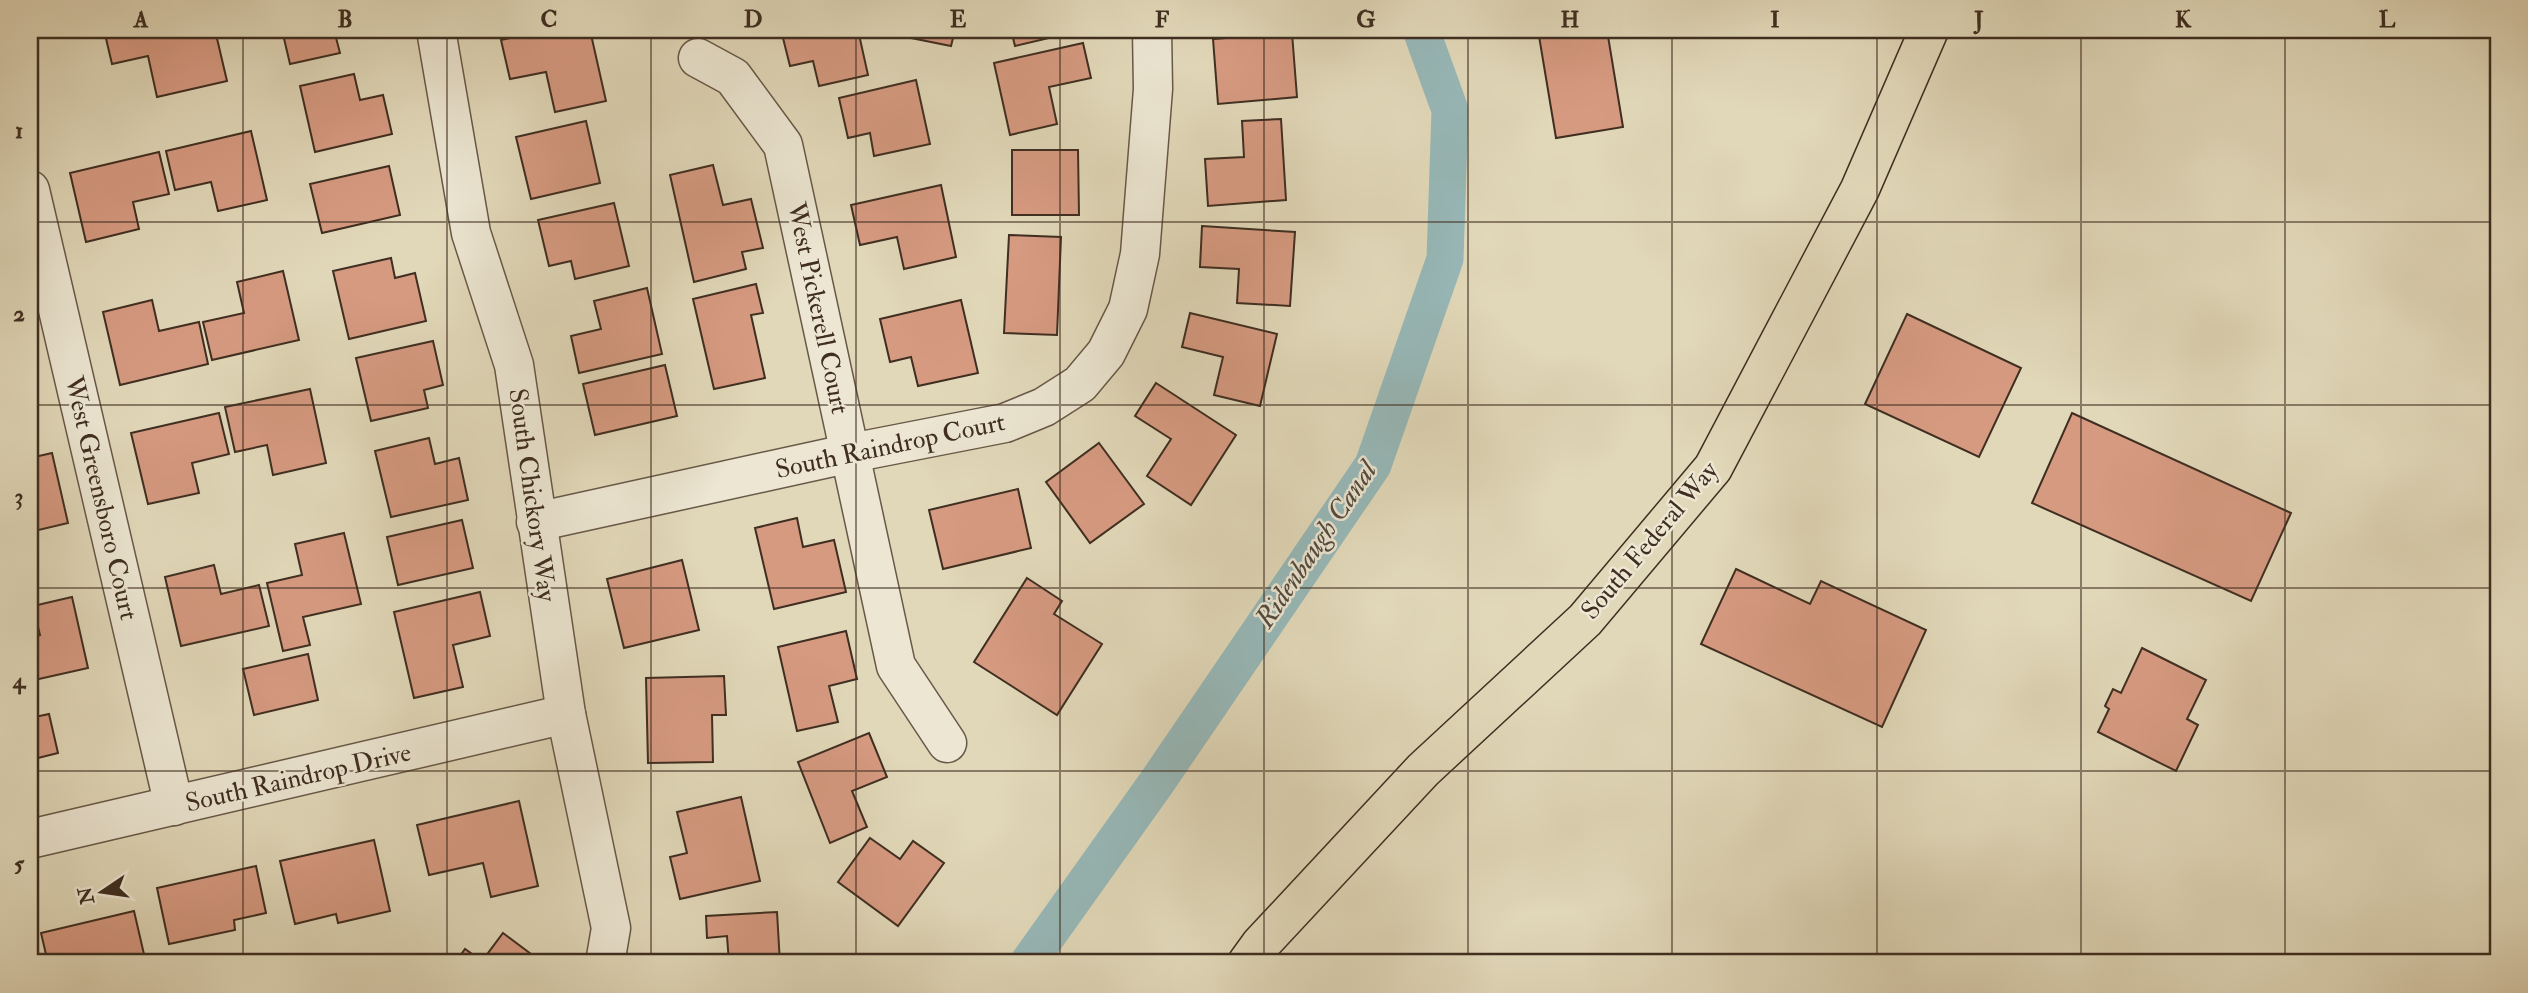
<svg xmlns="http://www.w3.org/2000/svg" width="2528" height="993" viewBox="0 0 2528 993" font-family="'IM FELL Double Pica',serif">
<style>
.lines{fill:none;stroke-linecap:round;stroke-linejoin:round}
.canal{stroke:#97b8b8;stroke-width:37}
.building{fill:#d69a81;stroke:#3f2e21;stroke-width:2}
.minor-casing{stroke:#685847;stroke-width:41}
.major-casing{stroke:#3f2e21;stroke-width:41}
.minor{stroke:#ece6d2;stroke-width:38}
.major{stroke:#e1d8b9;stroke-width:38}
.grid{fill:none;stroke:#3f2e21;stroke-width:2;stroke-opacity:0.55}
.labels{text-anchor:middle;stroke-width:5;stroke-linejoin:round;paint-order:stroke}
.street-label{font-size:26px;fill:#3f2e21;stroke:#ece6d2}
.water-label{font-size:28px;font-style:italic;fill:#514a3f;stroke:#ece6d2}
.neatline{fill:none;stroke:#3f2e21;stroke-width:2.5}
.grid-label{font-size:23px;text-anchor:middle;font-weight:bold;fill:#3f2e21}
</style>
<rect width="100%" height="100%" fill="#e1d8b9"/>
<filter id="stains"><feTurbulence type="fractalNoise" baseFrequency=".00286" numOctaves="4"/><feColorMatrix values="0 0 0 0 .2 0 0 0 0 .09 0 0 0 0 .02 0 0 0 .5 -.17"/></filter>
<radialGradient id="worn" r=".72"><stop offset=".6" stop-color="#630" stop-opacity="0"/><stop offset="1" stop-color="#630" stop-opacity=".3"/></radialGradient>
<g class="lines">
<polyline class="canal" points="1028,963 1157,782 1373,465 1445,259 1450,110 1421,30"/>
</g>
<g class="building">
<polygon points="104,30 194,30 195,34 215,30 227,81 157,97 148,56 112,64"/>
<polygon points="282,30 334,30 340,53 290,64"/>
<polygon points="547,30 590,30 606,101 555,112 546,72 510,79 501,40"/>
<polygon points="781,30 858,30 868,75 819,86 813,61 790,66"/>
<polygon points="887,30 955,30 951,46 886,33"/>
<polygon points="1011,30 1069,30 1070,33 1015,46"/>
<polygon points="1538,30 1607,30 1623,127 1556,138"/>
<polygon points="1292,33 1297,97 1218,104 1213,39"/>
<polygon points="1083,43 1091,78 1049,87 1057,124 1010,135 994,63"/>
<polygon points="354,74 360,100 383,95 392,134 315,152 300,86"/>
<polygon points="916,80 930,144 874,156 870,133 848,138 839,98"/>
<polygon points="1281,119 1286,200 1208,206 1205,159 1244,157 1242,121"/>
<polygon points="586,121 600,183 531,199 516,137"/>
<polygon points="251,131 267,200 218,211 211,182 175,190 166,151"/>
<polygon points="1012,150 1078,150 1079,215 1012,215"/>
<polygon points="159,152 169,194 133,202 139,229 86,242 70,173"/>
<polygon points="713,165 723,205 751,199 763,248 742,252 746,269 694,282 670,175"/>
<polygon points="389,166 400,215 322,233 310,184"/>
<polygon points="941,185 956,257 904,269 897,237 860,245 851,205"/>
<polygon points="614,203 629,266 575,279 571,261 549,266 538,220"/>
<polygon points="1202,226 1295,232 1290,306 1237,303 1239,269 1200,267"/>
<polygon points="1009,235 1061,237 1057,335 1004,333"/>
<polygon points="391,258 395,278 415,273 426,321 349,339 333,271"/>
<polygon points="283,271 299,340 212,360 203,322 244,313 237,282"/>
<polygon points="756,284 763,313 751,315 765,378 714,389 693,299"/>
<polygon points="647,288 662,354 579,373 571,336 601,329 594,301"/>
<polygon points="152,300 159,331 199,322 208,364 120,385 103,312"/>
<polygon points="961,300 978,373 918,386 911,357 890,362 880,319"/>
<polygon points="1190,313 1277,334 1260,406 1214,395 1223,357 1182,347"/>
<polygon points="1907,314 2021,368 1979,457 1865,404"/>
<polygon points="433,341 443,385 424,390 428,408 371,421 356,358"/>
<polygon points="665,365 677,416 595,435 583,384"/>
<polygon points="30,367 38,404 30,406"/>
<polygon points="1156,383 1236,435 1191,505 1147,476 1171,439 1135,416"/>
<polygon points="310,389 326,463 273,475 267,445 235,452 225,407"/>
<polygon points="219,413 229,454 192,463 199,493 148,504 131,433"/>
<polygon points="2072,413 2291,513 2251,601 2032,503"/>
<polygon points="429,438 435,464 459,458 468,500 391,517 375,451"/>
<polygon points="1099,443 1144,504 1090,543 1046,482"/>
<polygon points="52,453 68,523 30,532 30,458"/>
<polygon points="1018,489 1031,548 943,569 929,510"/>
<polygon points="797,518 803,547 834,540 846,592 774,609 755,528"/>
<polygon points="462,520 473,568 398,585 387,537"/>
<polygon points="344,533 361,604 303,617 310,645 283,651 267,583 302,575 295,544"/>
<polygon points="682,560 699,630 624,648 607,579"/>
<polygon points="214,565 221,594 259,585 269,626 181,646 165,577"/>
<polygon points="1736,569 1810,604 1821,581 1926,630 1882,727 1701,644"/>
<polygon points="1027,578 1062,601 1054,614 1102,644 1057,715 974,662"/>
<polygon points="480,592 490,636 453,645 463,687 414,698 394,612"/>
<polygon points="72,597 88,668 30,681 30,638 40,635 33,606"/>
<polygon points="846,631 857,679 829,686 838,722 797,731 778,647"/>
<polygon points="2142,648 2206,680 2187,719 2198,725 2176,771 2098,732 2109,709 2105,706 2113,689 2121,693"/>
<polygon points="308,654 318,700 254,715 243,669"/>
<polygon points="724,676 726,715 712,715 713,762 648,763 646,678"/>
<polygon points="49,714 58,753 30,760 30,718"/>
<polygon points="869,733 887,777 852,791 867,827 830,843 798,762"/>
<polygon points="741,797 760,881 680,899 670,857 687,853 677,812"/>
<polygon points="519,801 538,886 491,897 483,863 429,875 417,825"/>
<polygon points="870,838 900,859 913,841 944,863 898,926 838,882"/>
<polygon points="374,840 390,911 338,923 336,914 295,924 280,861"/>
<polygon points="256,866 266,913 234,920 235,930 169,944 157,888"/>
<polygon points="134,911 146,963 48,963 41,933"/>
<polygon points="777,912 780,963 729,963 727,936 707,938 706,916"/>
<polygon points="503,933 543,963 455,963 465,949 482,961"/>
</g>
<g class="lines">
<g class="minor-casing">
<g id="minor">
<polyline points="436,30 471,233 514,365 566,714 611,928 605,963"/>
<polyline points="698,58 733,77 783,145 896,666 947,743"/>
<polyline points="30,190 174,806"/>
<polyline points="536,522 851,453 1005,423 1044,407 1080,384 1106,353 1128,309 1140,254 1153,89 1152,30"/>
<polyline points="30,839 566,714"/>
</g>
</g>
<g class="major-casing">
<polyline id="major" points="1247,963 1260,945 1423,770 1585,620 1713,468 1860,189 1929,30"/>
</g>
<use href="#minor" class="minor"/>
<use href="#major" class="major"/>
</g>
<path class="grid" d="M243,30V963M447,30V963M651,30V963M856,30V963M1060,30V963M1264,30V963M1468,30V963M1672,30V963M1877,30V963M2081,30V963M2285,30V963M30,222H2498M30,405H2498M30,588H2498M30,771H2498"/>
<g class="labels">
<g class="street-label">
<text transform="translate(819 308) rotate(78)" y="9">West Pickerell Court</text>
<text transform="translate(890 445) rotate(-12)" y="9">South Raindrop Court</text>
<text transform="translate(533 495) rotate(82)" y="9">South Chickory Way</text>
<text transform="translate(102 498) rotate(77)" y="9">West Greensboro Court</text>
<text transform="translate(1649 540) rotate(-50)" y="9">South Federal Way</text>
<text transform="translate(298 777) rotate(-13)" y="9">South Raindrop Drive</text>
</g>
<g class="water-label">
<text transform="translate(1315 544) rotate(-56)" y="10">Ridenbaugh Canal</text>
</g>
</g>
<rect width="2528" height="993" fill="none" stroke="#e1d8b9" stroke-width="77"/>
<g transform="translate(102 892) rotate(257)" stroke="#ece6d2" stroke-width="5" paint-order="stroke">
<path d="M0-5L12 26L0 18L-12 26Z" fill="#3f2e21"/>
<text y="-10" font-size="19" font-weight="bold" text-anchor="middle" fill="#3f2e21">N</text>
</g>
<rect x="38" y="38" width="2452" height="916" class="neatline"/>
<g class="grid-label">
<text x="141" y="27">A</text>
<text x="345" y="27">B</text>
<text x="549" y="27">C</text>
<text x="753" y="27">D</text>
<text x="958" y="27">E</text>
<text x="1162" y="27">F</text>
<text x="1366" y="27">G</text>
<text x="1570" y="27">H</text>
<text x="1775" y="27">I</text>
<text x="1979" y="27">J</text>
<text x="2183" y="27">K</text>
<text x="2387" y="27">L</text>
<text x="19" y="138">1</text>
<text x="19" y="321">2</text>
<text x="19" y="504">3</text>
<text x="19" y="688">4</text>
<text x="19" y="871">5</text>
</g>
<rect width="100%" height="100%" filter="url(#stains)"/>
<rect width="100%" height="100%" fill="url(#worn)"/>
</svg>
